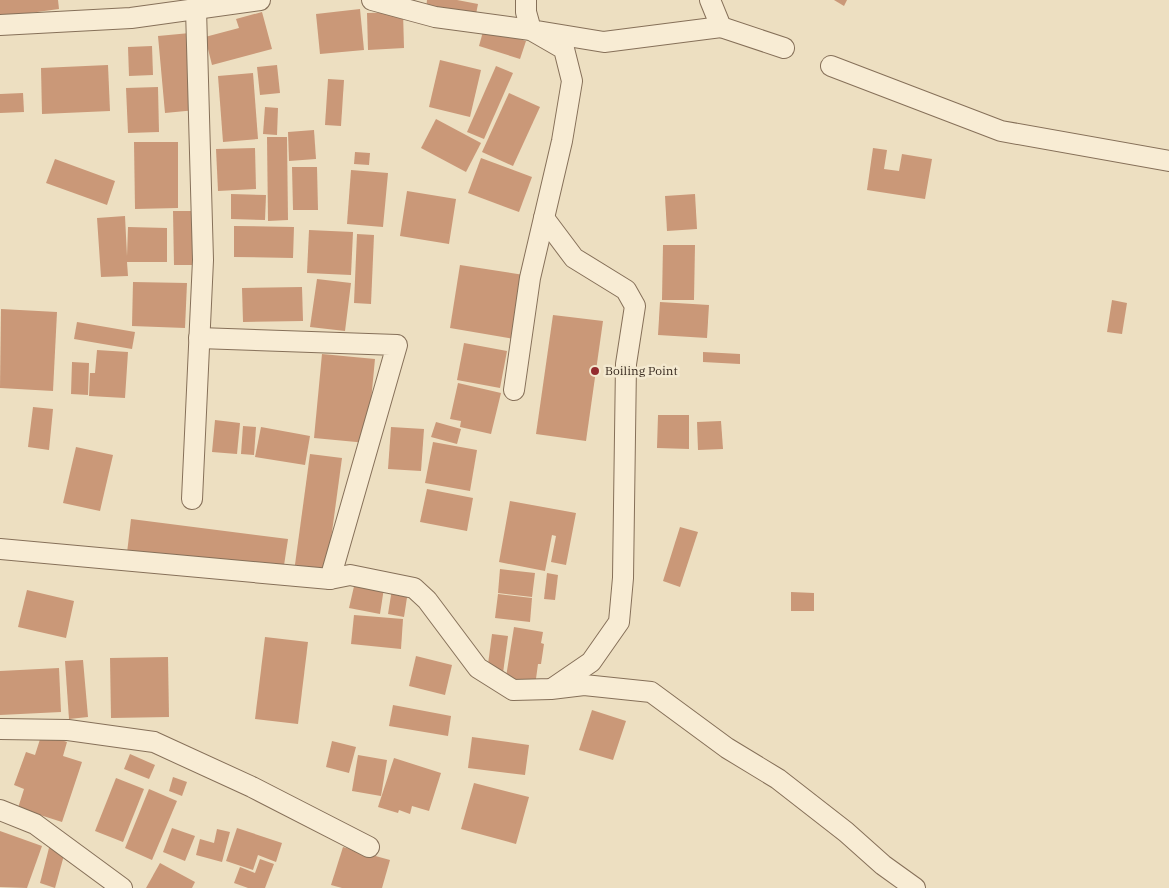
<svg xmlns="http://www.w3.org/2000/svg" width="1169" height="888" viewBox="0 0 1169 888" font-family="'IBM Plex Serif',serif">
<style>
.building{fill:#ca9878}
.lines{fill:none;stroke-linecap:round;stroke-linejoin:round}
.minor-casing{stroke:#867059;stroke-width:22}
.minor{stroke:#f8ecd4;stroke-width:20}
.poi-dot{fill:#932b2e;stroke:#f4e9d0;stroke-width:2}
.labels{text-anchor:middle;stroke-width:5;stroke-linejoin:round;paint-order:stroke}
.poi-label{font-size:12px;fill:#36281d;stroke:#f4e9d0;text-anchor:start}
</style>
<rect width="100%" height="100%" fill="#eddfc1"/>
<g class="building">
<polygon points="0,0 58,0 59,9 0,17"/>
<polygon points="427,0 457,0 478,4 475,19 426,10"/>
<polygon points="834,0 847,0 844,6"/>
<polygon points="360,9 364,50 320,54 316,14"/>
<polygon points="262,12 272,49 212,65 205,37 239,28 236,19"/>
<polygon points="403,12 404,48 368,50 367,13"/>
<polygon points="484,28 526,41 520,59 479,46"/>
<polygon points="190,33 196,110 165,113 158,36"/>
<polygon points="152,46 153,75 129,76 128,47"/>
<polygon points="440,60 481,70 470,117 429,107"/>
<polygon points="108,65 110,111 42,114 41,68"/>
<polygon points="277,65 280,93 260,95 257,67"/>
<polygon points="496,66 513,73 484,139 467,132"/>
<polygon points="253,73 258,139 223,142 218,76"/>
<polygon points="328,79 344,80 341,126 325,125"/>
<polygon points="158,87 159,132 128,133 126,88"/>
<polygon points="23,93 24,112 0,113 0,94"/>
<polygon points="509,93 540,107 513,166 482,152"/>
<polygon points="265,107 278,108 277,135 263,134"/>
<polygon points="436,119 481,143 466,172 421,148"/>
<polygon points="314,130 316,159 289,161 288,132"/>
<polygon points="267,137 287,137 288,220 268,221"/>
<polygon points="134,142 178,142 178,208 135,209"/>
<polygon points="255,148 256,189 218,191 216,149"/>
<polygon points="873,148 887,150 884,169 899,171 902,154 932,159 925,199 867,190"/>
<polygon points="355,152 370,153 369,165 354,164"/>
<polygon points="481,158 532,177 519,212 468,193"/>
<polygon points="55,159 115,181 107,205 46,183"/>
<polygon points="292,167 317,167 318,210 293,210"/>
<polygon points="351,170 388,173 383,227 347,224"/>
<polygon points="407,191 456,199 449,244 400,236"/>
<polygon points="231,194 266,195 265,220 231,219"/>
<polygon points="695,194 697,229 667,231 665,196"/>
<polygon points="173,211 193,211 194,265 174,265"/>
<polygon points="125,216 127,256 128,227 167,228 167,262 127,262 128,276 101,277 97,218"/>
<polygon points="234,226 294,227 293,258 234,257"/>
<polygon points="309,230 353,232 351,275 307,273"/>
<polygon points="357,234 374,235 371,304 354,303"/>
<polygon points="663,245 695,245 694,300 662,300"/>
<polygon points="460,265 524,275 514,339 450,328"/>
<polygon points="317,279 351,283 345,331 310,327"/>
<polygon points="133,282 187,283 185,328 132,326"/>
<polygon points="302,287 303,321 243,322 242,288"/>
<polygon points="1112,300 1127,303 1122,334 1107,332"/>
<polygon points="660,302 709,305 707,338 658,335"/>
<polygon points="1,309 57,312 53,391 0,388"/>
<polygon points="553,315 603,321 586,441 536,434"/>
<polygon points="77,322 135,332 132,349 74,339"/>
<polygon points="464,343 507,351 500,388 457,380"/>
<polygon points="97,350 128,352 125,398 89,396 90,373 95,373"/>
<polygon points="703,352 740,354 740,364 703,362"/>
<polygon points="322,354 375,359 367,443 314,438"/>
<polygon points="72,362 89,363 88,395 71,394"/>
<polygon points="458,383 501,393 491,434 460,427 461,421 450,419"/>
<polygon points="33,407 53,409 49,450 28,447"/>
<polygon points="658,415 689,415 689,449 657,448"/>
<polygon points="215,420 240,423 237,454 212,452"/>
<polygon points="721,421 723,449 698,450 697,422"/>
<polygon points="436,422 461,429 457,444 431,437"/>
<polygon points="243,426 256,427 254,455 241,454"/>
<polygon points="261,427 310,436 305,465 255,457"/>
<polygon points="391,427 424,429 421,471 388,469"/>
<polygon points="433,442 477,450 470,491 425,483"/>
<polygon points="76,447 113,455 100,511 63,503"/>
<polygon points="310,454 342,458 326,576 294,572"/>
<polygon points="427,489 473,498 467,531 420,522"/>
<polygon points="510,501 576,513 566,565 551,562 556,536 552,535 545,571 499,562"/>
<polygon points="131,519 288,539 283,572 127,553"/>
<polygon points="680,527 698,532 680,587 663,581"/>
<polygon points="500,569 535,573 532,597 498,593"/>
<polygon points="547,573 558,575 555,600 544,599"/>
<polygon points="355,582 384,588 380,614 349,608"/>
<polygon points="392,589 408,591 404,617 388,614"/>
<polygon points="27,590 74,601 66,638 18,627"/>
<polygon points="791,592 814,593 814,611 791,611"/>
<polygon points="498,594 532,598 530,622 495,618"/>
<polygon points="354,615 403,619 401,649 351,644"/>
<polygon points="514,627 543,632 541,643 544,644 541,664 538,664 535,686 506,677"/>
<polygon points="492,634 508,636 503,673 487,672"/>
<polygon points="265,637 308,642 298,724 255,719"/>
<polygon points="416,656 452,665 445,695 409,686"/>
<polygon points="168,657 169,717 111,718 110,658"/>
<polygon points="83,660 88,717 69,719 65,661"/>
<polygon points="59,668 61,712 0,715 0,671"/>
<polygon points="393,705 451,716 448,736 389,726"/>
<polygon points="592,710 626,721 613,760 579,750"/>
<polygon points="42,733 67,742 63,756 82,762 62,822 18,808 24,789 14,785 26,752 35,755"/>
<polygon points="472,737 529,745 525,775 468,768"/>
<polygon points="332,741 356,747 349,773 326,767"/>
<polygon points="130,754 155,765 149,779 124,769"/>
<polygon points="358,755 387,760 381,796 352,791"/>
<polygon points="394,758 441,773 429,811 412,806 410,814 399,810 398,813 378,807"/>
<polygon points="173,777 187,782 182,796 169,791"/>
<polygon points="116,778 144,789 123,842 95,831"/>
<polygon points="474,783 529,797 516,844 461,829"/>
<polygon points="149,789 177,801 152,860 125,848"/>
<polygon points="172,828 195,836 185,861 163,852"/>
<polygon points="237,828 282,843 276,862 258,855 253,870 226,861"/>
<polygon points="217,829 230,832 222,862 196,855 200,839 214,843"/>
<polygon points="0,831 42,846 27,888 0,887"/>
<polygon points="50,844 66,848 55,888 40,883"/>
<polygon points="343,847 390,860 382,888 342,888 331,885"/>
<polygon points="260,859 274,864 265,888 248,888 234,883 240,867 255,873"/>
<polygon points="160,863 195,882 192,888 146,888"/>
</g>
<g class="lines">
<g class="minor-casing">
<g id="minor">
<polyline points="372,0 435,17 531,30 564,49 572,81 562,141 530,278 514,390"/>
<polyline points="526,0 526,12 531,30 604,42 721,27"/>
<polyline points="710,0 721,27 784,48"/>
<polyline points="0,25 131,18 260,0"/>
<polyline points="831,66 1001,131 1169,161"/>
<polyline points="544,218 574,258 626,290 635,306 626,364 623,578 619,622 591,662 553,688"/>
<polyline points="199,338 397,345 330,579"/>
<polyline points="192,499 203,260 196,9"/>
<polyline points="0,549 330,579 350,575 414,588 427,600 478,668 513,690 551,689 584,685 651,692 727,748 778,779 846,832 883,865 915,888"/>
<polyline points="0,729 68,730 154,742 252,787 369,847"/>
<polyline points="0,810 35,824 122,888"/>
</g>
</g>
<use href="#minor" class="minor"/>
</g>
<circle class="poi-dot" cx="595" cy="371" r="5"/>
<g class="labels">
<g class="poi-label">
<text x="605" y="375">Boiling Point</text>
</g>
</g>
</svg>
